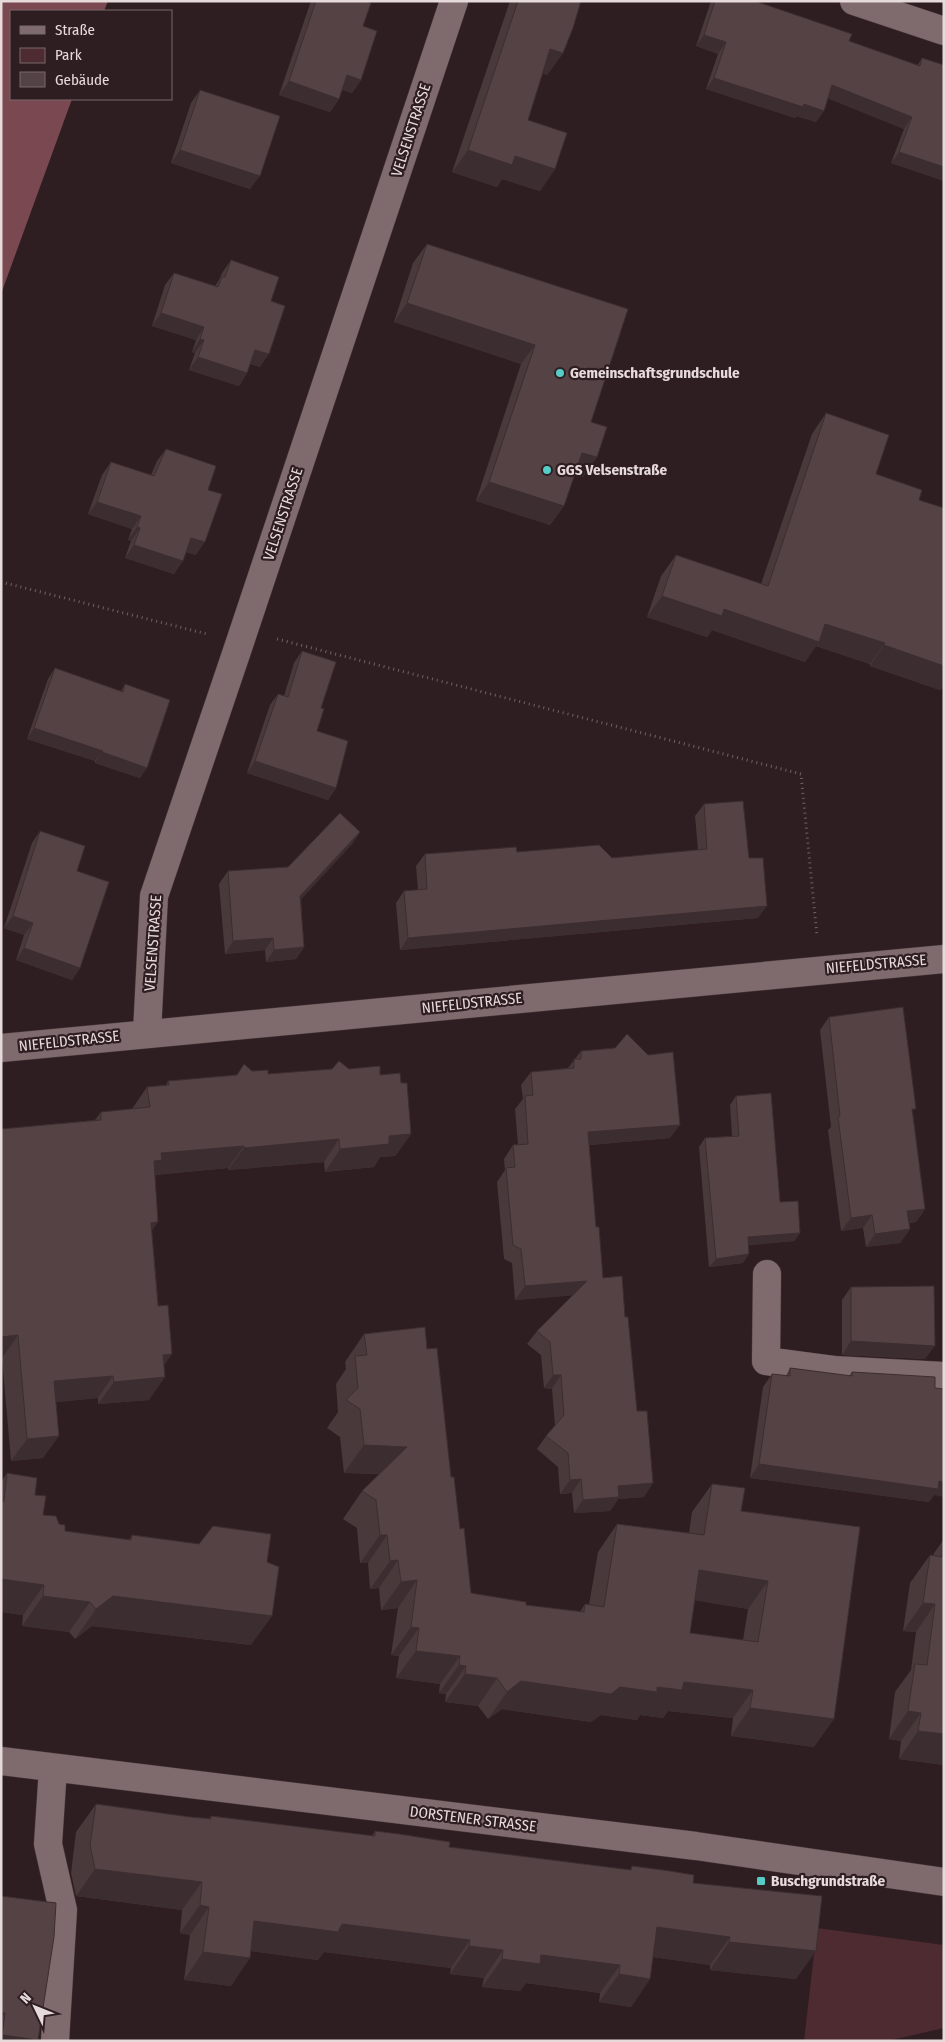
<svg xmlns="http://www.w3.org/2000/svg" width="945" height="2042" viewBox="0 0 945 2042" font-family="'Fira Sans Condensed',sans-serif">
<style>
.green{fill:#4d2b31}
.forest{fill:#7a4850}
.lines{fill:none;stroke-linecap:round;stroke-linejoin:round}
.minor-casing{stroke:#483a3c;stroke-width:29}
.path{stroke:#706163;stroke-width:3;stroke-dasharray:1 4;stroke-linecap:butt}
.minor{stroke:#7f6a6d;stroke-width:28}
.wall{fill:#49393a;fill-rule:evenodd}
.shaded-wall{fill:#3c2e30}
.building{fill:#554244;stroke:#3c2e30;fill-rule:evenodd}
.poi-dot{fill:#55cdc6;stroke:#2f1e21;stroke-width:2}
.labels{text-anchor:middle;stroke-width:4.5;stroke-linejoin:round;paint-order:stroke}
.street-label{font-size:15px;fill:#e6dadb;stroke:#2f1e21}
.poi-label{font-size:15px;font-weight:bold;fill:#e6dadb;stroke:#2f1e21;text-anchor:start}
</style>
<rect width="100%" height="100%" fill="#2f1e21"/>
<polygon class="green" points="817,1928 944,1945 944,2028 887,2041 804,2041"/>
<polygon class="forest" points="1,1 108,1 104,11 11,11 11,99 72,99 1,294"/>
<g class="lines">
<g class="minor-casing">
<g id="minor">
<polyline points="854,1 944,31"/>
<polyline points="147,1033 154,896 240,642 454,1"/>
<polyline points="1,1048 944,959"/>
<polyline points="767,1274 766,1361 834,1370 944,1376"/>
<polyline points="1,1761 696,1846 944,1882"/>
<polyline points="53,1768 48,1844 63,1910 55,2041"/>
</g>
</g>
<g class="path">
<polyline points="1,582 207,634"/>
<polyline points="277,639 801,774 817,936"/>
</g>
<use href="#minor" class="minor"/>
</g>
<g class="wall">
<polygon points="311,1 366,1 363,26 361,80 352,93 342,90 339,99 330,112 279,95"/>
<polygon points="510,1 581,1 563,53 547,75 543,73 528,120 555,169 540,191 502,179 497,187 452,172"/>
<polygon points="711,1 755,1 849,41 917,66 922,58 944,65 944,181 891,163 904,129 828,98 816,122 796,116 795,118 706,89 718,54 696,46"/>
<polygon points="200,90 250,189 171,163 191,103"/>
<polygon points="427,244 628,309 591,422 597,457 583,477 575,474 564,506 550,525 476,501 521,364 394,322 413,263"/>
<polygon points="231,260 271,301 260,367 250,364 247,373 239,386 189,370 195,353 192,352 196,340 152,326 165,285 174,273 215,286 219,280 222,273"/>
<polygon points="826,413 876,474 919,500 942,688 940,690 870,666 870,664 816,646 805,662 712,630 707,637 647,617 661,576 676,555 761,584 812,434"/>
<polygon points="166,449 208,490 196,555 186,552 174,574 125,558 131,541 128,540 132,529 88,514 102,475 111,462 151,475 157,461"/>
<polygon points="302,651 321,708 317,731 336,788 328,800 247,773 270,705 278,694 284,696 294,663"/>
<polygon points="55,668 121,691 125,684 140,778 95,763 95,761 27,739 48,679"/>
<polygon points="704,804 749,858 758,918 400,950 396,903 404,891 418,890 416,866 425,854 517,852 612,858 698,850 695,816"/>
<polygon points="40,831 77,871 80,968 72,980 16,960 24,935 4,928 32,843"/>
<polygon points="360,832 352,844 301,899 304,947 296,959 266,962 265,950 225,954 219,884 228,871 288,867"/>
<polygon points="829,1017 913,1113 925,1209 916,1222 909,1223 910,1229 900,1243 866,1247 863,1228 841,1231 828,1130 831,1127 820,1030"/>
<polygon points="581,1051 670,1138 589,1145 596,1227 603,1278 625,1317 644,1497 618,1499 610,1511 574,1513 572,1493 560,1494 558,1467 537,1449 546,1436 555,1426 552,1389 544,1388 541,1355 527,1344 537,1331 573,1295 515,1300 512,1263 504,1259 497,1182 505,1170 504,1159 513,1145 518,1145 515,1109 523,1099 521,1085 531,1072 568,1068"/>
<polygon points="349,1069 380,1075 401,1083 411,1134 395,1156 380,1157 374,1167 325,1172 324,1162 228,1170 228,1168 155,1175 152,1231 164,1366 149,1400 98,1404 98,1398 56,1402 43,1458 11,1461 2,1358 1,1358 1,1129 95,1120 101,1112 132,1109 147,1087 166,1085 168,1081 237,1075 252,1071 268,1074"/>
<polygon points="736,1096 780,1202 800,1233 794,1241 748,1245 743,1263 709,1267 699,1147 705,1138 732,1136 730,1105"/>
<polygon points="851,1287 925,1359 842,1355 842,1300"/>
<path d="M364,1334L427,1349L460,1529L471,1593L526,1605L580,1612L585,1604L589,1605L598,1552L617,1524L689,1533L692,1512L712,1484L741,1511L860,1527L814,1747L731,1736L733,1718L668,1711L663,1718L640,1715L637,1720L601,1715L591,1722L502,1709L488,1719L478,1706L445,1702L446,1694L439,1693L440,1684L396,1678L399,1656L391,1655L398,1608L381,1610L379,1588L370,1589L368,1563H360L357,1528L343,1519L362,1491L380,1474L344,1473L340,1437L327,1428L338,1412L336,1384L346,1369L345,1362ZM695,1600L748,1609L743,1640L690,1633Z"/>
<polygon points="790,1368 849,1376 852,1372 935,1388 934,1495 929,1502 750,1478 763,1387 772,1374 786,1376"/>
<polygon points="7,1473 35,1495 43,1515 59,1524 65,1531 129,1540 132,1535 251,1645 92,1626 75,1639 69,1632 22,1626 23,1615 1,1612 1,1482"/>
<polygon points="944,1539 944,1765 899,1759 901,1741 889,1739 895,1692 911,1670 916,1632 903,1631 910,1583 930,1555 932,1556"/>
<polygon points="96,1804 190,1817 210,1818 211,1816 372,1836 375,1831 449,1847 630,1870 632,1866 693,1883 796,1979 710,1970 710,1965 653,1957 650,1979 631,2007 599,2002 600,1993 526,1983 520,1991 482,1987 484,1978 450,1974 451,1968 324,1952 318,1960 251,1951 231,1986 184,1980 190,1935 180,1933 182,1910 76,1896 71,1873 76,1832"/>
<polygon points="1,1896 56,1903 1,2041"/>
</g>
<g class="shaded-wall">
<polygon points="704,35 726,42 718,54 696,46"/>
<polygon points="550,49 563,53 547,75 535,71"/>
<polygon points="347,75 361,80 352,93 337,89"/>
<polygon points="714,78 804,104 824,111 816,122 796,116 795,118 706,89"/>
<polygon points="289,81 339,99 330,112 279,95"/>
<polygon points="832,85 912,117 904,129 824,97"/>
<polygon points="180,150 260,176 250,189 171,163"/>
<polygon points="468,150 515,156 555,169 540,191 502,179 497,187 452,172"/>
<polygon points="899,152 944,167 944,181 891,163"/>
<polygon points="407,303 535,345 521,364 394,322"/>
<polygon points="161,313 204,327 196,340 152,326"/>
<polygon points="200,339 204,340 195,353 192,352"/>
<polygon points="255,350 269,354 260,367 246,362"/>
<polygon points="198,357 247,373 239,386 189,370"/>
<polygon points="582,453 597,457 583,477 568,472"/>
<polygon points="489,482 564,506 550,525 476,501"/>
<polygon points="97,502 141,516 132,529 88,514"/>
<polygon points="137,527 140,528 131,541 128,540"/>
<polygon points="191,538 205,542 196,555 182,551"/>
<polygon points="134,545 183,561 174,574 125,558"/>
<polygon points="662,596 724,609 825,624 885,643 870,664 816,646 805,662 712,630 707,637 647,617"/>
<polygon points="884,645 944,666 944,689 942,688 940,690 870,666"/>
<polygon points="34,728 103,751 95,761 27,739"/>
<polygon points="102,752 147,768 140,778 95,763"/>
<polygon points="255,761 336,788 328,800 247,773"/>
<polygon points="360,832 352,844 292,909 300,896"/>
<polygon points="767,906 758,918 400,950 408,938"/>
<polygon points="13,916 33,923 24,935 4,928"/>
<polygon points="273,938 265,950 225,954 233,941"/>
<polygon points="304,947 296,959 266,962 274,950"/>
<polygon points="24,948 80,968 72,980 16,960"/>
<polygon points="680,1125 670,1138 578,1146 588,1132"/>
<polygon points="411,1134 395,1156 380,1157 374,1167 325,1172 340,1149 389,1136"/>
<polygon points="339,1139 324,1162 228,1170 244,1148"/>
<polygon points="244,1146 228,1168 151,1175 154,1161 161,1153"/>
<polygon points="925,1209 916,1222 898,1224 907,1211"/>
<polygon points="872,1215 863,1228 841,1231 851,1218"/>
<polygon points="158,1222 142,1245 151,1223"/>
<polygon points="910,1229 900,1243 866,1247 875,1234"/>
<polygon points="800,1233 794,1241 742,1246 748,1237"/>
<polygon points="749,1254 743,1263 709,1267 716,1259"/>
<polygon points="587,1281 578,1295 515,1300 525,1286"/>
<polygon points="18,1335 2,1358 1,1358 1,1337"/>
<polygon points="851,1341 935,1346 925,1359 842,1355"/>
<polygon points="172,1354 156,1377 163,1355"/>
<polygon points="553,1375 561,1375 552,1389 544,1388"/>
<polygon points="113,1376 98,1398 38,1404 54,1381"/>
<polygon points="165,1377 149,1400 98,1404 114,1382"/>
<polygon points="59,1436 43,1458 11,1461 27,1439"/>
<polygon points="364,1445 407,1447 388,1474 344,1473"/>
<polygon points="759,1464 944,1482 944,1497 934,1495 929,1502 750,1478"/>
<polygon points="581,1479 572,1493 560,1494 570,1480"/>
<polygon points="653,1483 644,1497 618,1499 610,1511 574,1513 583,1500 618,1486"/>
<polygon points="380,1535 387,1535 368,1563 360,1563"/>
<polygon points="398,1560 379,1588 370,1589 390,1561"/>
<polygon points="699,1570 768,1581 748,1609 680,1598"/>
<polygon points="1,1579 44,1585 23,1615 1,1612"/>
<polygon points="417,1580 398,1608 381,1610 401,1582"/>
<polygon points="43,1596 90,1602 69,1632 22,1626"/>
<polygon points="113,1596 272,1616 251,1645 92,1626 75,1639 96,1609"/>
<polygon points="923,1603 935,1604 916,1632 903,1631"/>
<polygon points="411,1627 419,1628 399,1656 391,1655"/>
<polygon points="416,1651 460,1656 440,1684 396,1678"/>
<polygon points="459,1665 466,1666 446,1694 439,1693"/>
<polygon points="465,1674 497,1678 478,1706 445,1702"/>
<polygon points="521,1681 620,1687 657,1687 684,1682 753,1690 733,1718 668,1711 663,1718 640,1715 637,1720 601,1715 591,1722 502,1709 488,1719 507,1692"/>
<polygon points="750,1708 834,1719 814,1747 731,1736"/>
<polygon points="908,1711 921,1713 901,1741 889,1739"/>
<polygon points="918,1731 944,1734 944,1765 899,1759"/>
<polygon points="95,1869 202,1882 182,1910 76,1896"/>
<polygon points="200,1905 209,1907 190,1935 180,1933"/>
<polygon points="254,1921 342,1924 470,1940 451,1968 324,1952 318,1960 235,1949"/>
<polygon points="657,1927 730,1937 710,1965 638,1955"/>
<polygon points="729,1942 816,1951 796,1979 710,1970"/>
<polygon points="469,1946 503,1950 484,1978 450,1974"/>
<polygon points="203,1952 250,1958 231,1986 184,1980"/>
<polygon points="541,1955 620,1965 600,1993 526,1983 520,1991 482,1987 502,1959"/>
<polygon points="619,1974 650,1979 631,2007 599,2002"/>
<polygon points="1,2013 5,2013 1,2018"/>
<polygon points="2,2035 37,2041 1,2041 1,2037"/>
</g>
<g class="building">
<polygon points="316,1 366,1 371,3 363,26 377,31 361,80 347,75 339,99 289,81"/>
<polygon points="518,1 581,1 573,28 563,53 550,49 528,120 567,133 555,169 515,156 512,165 468,150"/>
<polygon points="715,1 755,1 852,34 849,41 920,66 922,58 944,65 944,167 899,152 912,117 832,85 824,111 804,104 803,107 714,78 726,42 704,35"/>
<polygon points="200,90 280,116 260,176 180,150"/>
<polygon points="427,244 628,309 591,422 607,427 597,457 582,453 564,506 489,482 535,345 407,303"/>
<polygon points="231,260 279,277 271,301 285,306 269,354 255,350 247,373 198,357 204,340 200,339 204,327 161,313 174,273 218,287 222,277 225,277"/>
<polygon points="826,413 889,435 876,474 922,490 919,500 944,508 944,666 884,645 885,643 825,624 819,642 724,609 722,616 662,596 676,555 768,586"/>
<polygon points="166,449 216,466 208,490 222,494 205,542 191,538 183,561 134,545 140,528 137,527 141,516 97,502 111,462 154,476"/>
<polygon points="302,651 336,662 321,708 324,709 317,731 348,741 336,788 255,761 278,694 288,697"/>
<polygon points="55,668 123,692 125,684 170,700 147,768 102,752 103,751 34,728"/>
<polygon points="743,801 749,858 763,858 767,906 408,938 404,891 427,889 425,854 516,847 517,852 599,845 612,858 707,849 704,804"/>
<polygon points="340,813 360,832 300,896 304,947 274,950 273,938 233,941 228,871 288,867"/>
<polygon points="40,831 85,846 77,871 109,882 80,968 24,948 33,923 13,916"/>
<polygon points="903,1007 916,1109 912,1109 925,1209 907,1211 910,1229 875,1234 872,1215 851,1218 838,1117 840,1116 829,1017"/>
<polygon points="627,1034 648,1055 673,1052 680,1125 588,1132 596,1227 599,1227 603,1278 622,1276 625,1317 628,1317 637,1411 647,1411 653,1483 618,1486 619,1497 583,1500 581,1479 570,1480 568,1453 546,1436 564,1415 561,1375 553,1375 550,1342 537,1331 587,1281 525,1286 521,1249 513,1245 506,1168 515,1167 513,1145 528,1144 525,1096 533,1095 531,1072 574,1068 574,1059 581,1059 581,1051 615,1048"/>
<polygon points="339,1061 349,1069 380,1066 380,1075 400,1073 401,1083 407,1083 411,1134 389,1136 389,1144 340,1149 339,1139 244,1148 244,1146 161,1153 162,1160 154,1161 158,1222 151,1223 158,1306 168,1305 172,1354 163,1355 165,1377 114,1382 113,1376 54,1381 59,1436 27,1439 18,1335 1,1337 1,1129 101,1120 101,1112 150,1107 147,1087 169,1085 168,1081 237,1075 244,1064 252,1071 268,1070 268,1074 332,1069"/>
<polygon points="771,1093 780,1202 798,1201 800,1233 748,1237 749,1254 716,1259 705,1138 739,1136 736,1096"/>
<polygon points="934,1286 935,1346 851,1341 851,1287"/>
<path d="M425,1327L427,1349L437,1348L451,1477H454L460,1529L464,1528L471,1593L526,1602V1605L584,1612L585,1604L604,1607L617,1524L704,1535L712,1484L745,1488L741,1511L860,1527L834,1719L750,1708L753,1690L684,1682L682,1690L657,1687V1692L620,1687L611,1694L521,1681L507,1692L497,1678L465,1674L466,1666L459,1665L460,1656L416,1651L419,1628L411,1627L417,1580L401,1582L398,1560L390,1561L387,1535H380L376,1500L362,1491L407,1447L364,1445L360,1409L346,1400L358,1388L355,1356L367,1355L364,1334ZM699,1570L768,1581L758,1642L690,1633Z"/>
<polygon points="790,1368 852,1376 852,1372 935,1377 935,1388 944,1389 944,1482 939,1481 938,1489 759,1464 772,1374 790,1376"/>
<polygon points="7,1473 37,1478 35,1495 46,1496 43,1515 56,1516 59,1524 65,1525 65,1531 131,1540 132,1535 199,1544 213,1526 271,1534 267,1562 279,1567 272,1616 113,1596 96,1609 90,1602 43,1596 44,1585 1,1579 1,1502 4,1501"/>
<polygon points="944,1541 944,1734 918,1731 921,1713 908,1711 915,1664 927,1665 935,1604 923,1603 930,1555 942,1557"/>
<polygon points="96,1804 190,1817 211,1819 211,1816 375,1836 375,1831 399,1834 450,1842 449,1847 631,1870 632,1866 670,1871 694,1875 693,1883 822,1896 816,1951 729,1942 730,1937 657,1927 650,1979 619,1974 620,1965 541,1955 540,1964 502,1959 503,1950 469,1946 470,1940 342,1924 338,1932 254,1921 250,1958 203,1952 209,1907 200,1905 202,1882 95,1869 90,1845"/>
<polygon points="1,1896 56,1903 54,1937 38,2040 2,2035 5,2013 1,2013"/>
</g>
<g class="poi-dot">
<circle cx="560" cy="373" r="5"/>
<circle cx="547" cy="470" r="5"/>
<rect x="756" y="1876" width="10" height="10" rx="2.5"/>
</g>
<g class="labels">
<g class="street-label">
<text transform="translate(411 130) rotate(-72)" y="5">VELSENSTRASSE</text>
<text transform="translate(283 514) rotate(-72)" y="5">VELSENSTRASSE</text>
<text transform="translate(153 943) rotate(-86)" y="5">VELSENSTRASSE</text>
<text transform="translate(876 964) rotate(-5)" y="5">NIEFELDSTRASSE</text>
<text transform="translate(472 1003) rotate(-6)" y="5">NIEFELDSTRASSE</text>
<text transform="translate(69 1041) rotate(-6)" y="5">NIEFELDSTRASSE</text>
<text transform="translate(473 1819) rotate(7)" y="5">DORSTENER STRASSE</text>
</g>
<g class="poi-label">
<text x="570" y="378">Gemeinschaftsgrundschule</text>
<text x="557" y="475">GGS Velsenstraße</text>
<text x="771" y="1886">Buschgrundstraße</text>
</g>
</g>
<rect width="945" height="2042" fill="none" stroke="#e6dadb" stroke-width="5"/>
<rect x="10" y="10" width="162" height="90" fill="#2f1e21" stroke="#78696b"/>
<rect x="20" y="26" width="25" height="8" fill="#7f6a6d" stroke="#78696b"/>
<text x="55" y="35" font-size="15" fill="#e6dadb">Straße</text>
<rect x="20" y="48" width="25" height="15" fill="#4d2b31" stroke="#78696b"/>
<text x="55" y="60" font-size="15" fill="#e6dadb">Park</text>
<rect x="20" y="72" width="25" height="15" fill="#554244" stroke="#78696b"/>
<text x="55" y="85" font-size="15" fill="#e6dadb">Gebäude</text>
<g transform="translate(35 2007) rotate(313)" stroke="#2f1e21" stroke-width="4" paint-order="stroke">
<path d="M0-4L9 19L0 12L-9 19Z" fill="#e6dadb"/>
<text y="-8" font-size="14" font-weight="bold" text-anchor="middle" fill="#e6dadb">N</text>
</g>
</svg>
